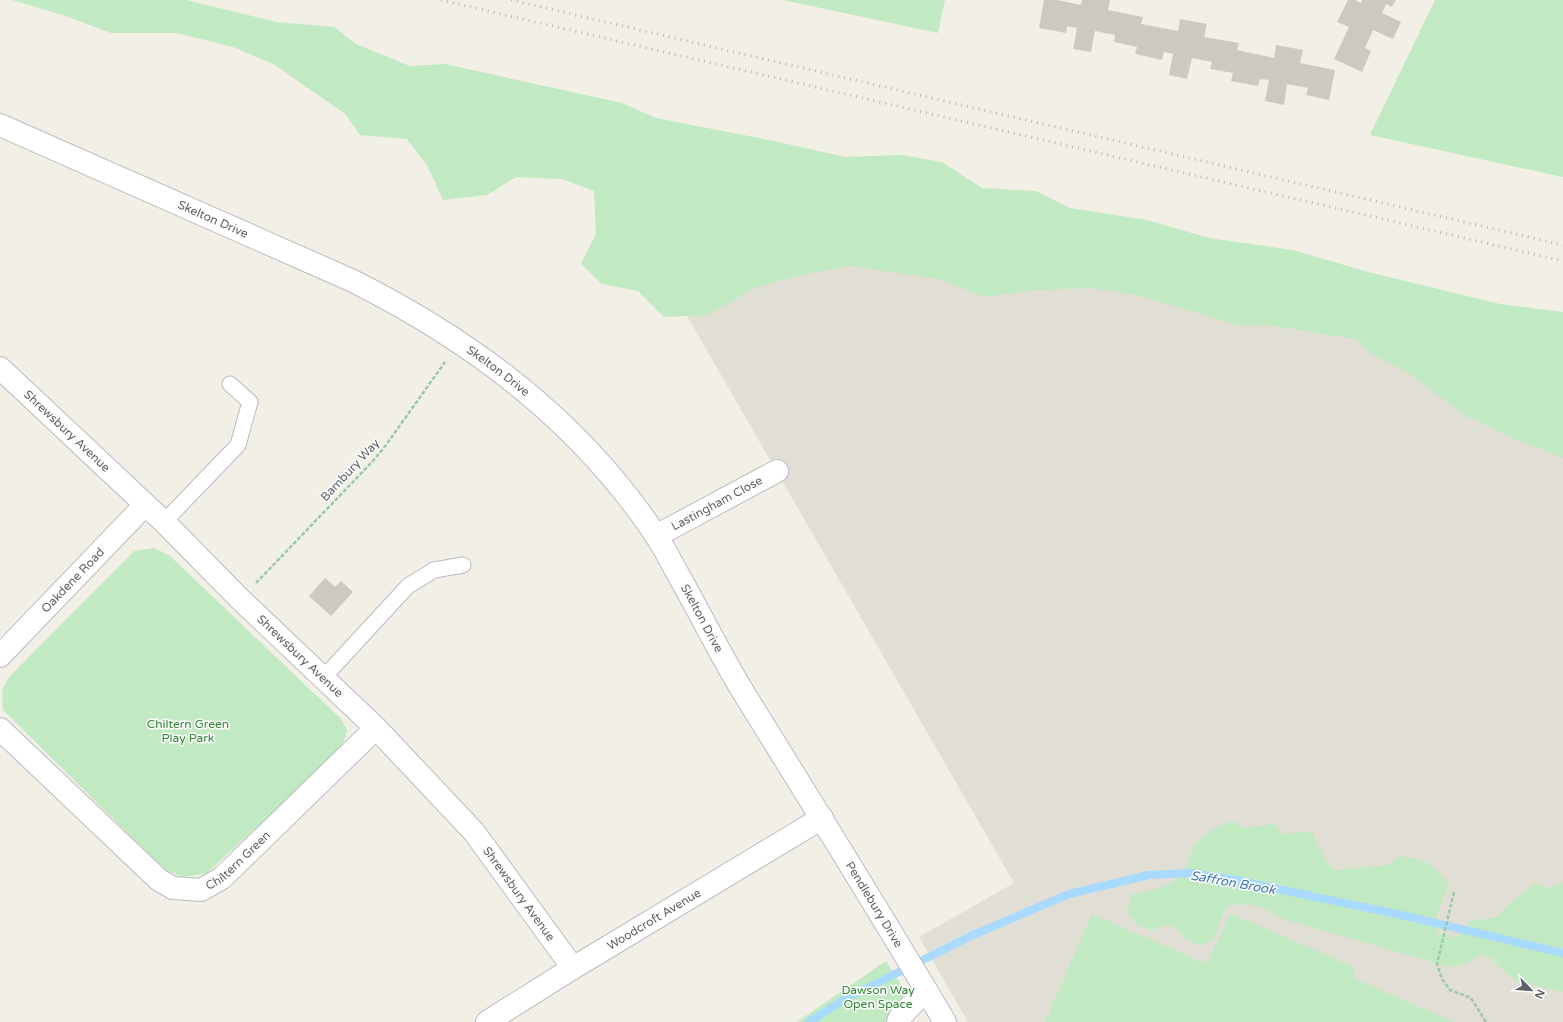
<svg xmlns="http://www.w3.org/2000/svg" width="1563" height="1022" viewBox="0 0 1563 1022" font-family="'Varela Round',sans-serif">
<style>
.education{fill:#e1ded5}
.green{fill:#c2eac2}
.lines{fill:none;stroke-linecap:round;stroke-linejoin:round}
.stream{stroke:#a8daff;stroke-width:8}
.building{fill:#ccc9c3}
.service-casing{stroke:#b9bcc1;stroke-width:17}
.minor-casing{stroke:#b9bcc1;stroke-width:24}
.path{stroke:#99c9a6;stroke-width:2.5;stroke-dasharray:4 2;stroke-linecap:butt}
.service{stroke:#fff;stroke-width:15}
.minor{stroke:#fff;stroke-width:22}
.rail{stroke:#b7b8b9;stroke-width:3;stroke-dasharray:1 5;stroke-linecap:butt}
.labels{text-anchor:middle;stroke-width:3;stroke-linejoin:round;paint-order:stroke}
.street-label{font-size:12px;fill:#5e6268;stroke:#fff}
.park-label{font-size:12px;fill:#2f8532;stroke:#fff}
.water-label{font-size:13px;font-style:italic;fill:#3a74b0;stroke:#fff}
</style>
<rect width="100%" height="100%" fill="#f1efe6"/>
<polygon class="education" points="643,216 1202,295 1563,383 1563,1022 968,1022 919,937 1014,883 683,309"/>
<g class="green">
<polygon points="12,0 186,0 277,22 334,27 356,44 410,66 445,64 622,103 656,118 774,141 845,157 901,155 942,162 982,188 1036,191 1070,208 1147,220 1209,238 1293,250 1368,272 1500,304 1563,312 1563,458 1505,435 1466,416 1407,372 1372,354 1354,339 1268,325 1237,325 1137,295 1091,288 1037,290 984,297 938,279 849,266 797,276 758,287 707,315 664,317 638,291 602,284 581,264 596,234 594,191 562,179 516,177 487,195 443,200 428,167 407,139 360,135 345,114 275,65 233,47 177,33 111,33 66,16"/>
<polygon points="783,0 945,0 938,33"/>
<polygon points="1435,0 1563,0 1563,177 1370,135"/>
<polygon points="154,548 169,555 341,719 347,730 342,748 207,873 183,877 165,870 3,710 2,691 9,677 134,551"/>
<path d="M1233,821L1244,828L1274,824L1282,834L1311,831L1326,860L1334,870L1385,866L1400,856C1428,860 1431,863 1449,884L1437,914V933L1456,938L1471,921L1497,917L1509,904L1535,883L1548,888L1563,882V992L1519,982L1500,968L1492,958L1479,955L1467,963L1450,967L1283,919C1261,906 1251,902 1226,906L1213,941L1199,945L1185,939L1179,929L1167,925L1152,930L1138,925L1127,912L1132,894C1146,892 1162,889 1174,881C1187,872 1189,852 1199,841C1208,831 1221,825 1233,821Z"/>
<polygon points="1230,913 1356,968 1353,978 1454,1022 1045,1022 1092,914 1207,964"/>
<polygon points="886,961 908,996 897,1022 797,1022"/>
</g>
<g class="lines">
<polyline class="stream" points="809,1022 845,999 973,935 1069,894 1149,875 1191,873 1240,881 1406,916 1563,953"/>
</g>
<g class="building">
<polygon points="1044,0 1057,0 1081,5 1082,0 1110,0 1108,10 1143,17 1141,24 1178,31 1180,19 1207,24 1204,37 1239,43 1237,50 1274,58 1276,45 1303,50 1300,63 1335,70 1329,100 1306,95 1308,88 1287,84 1284,105 1265,101 1269,80 1260,79 1258,86 1231,81 1233,73 1210,69 1212,62 1192,58 1187,79 1169,75 1173,54 1164,52 1162,60 1135,54 1137,47 1114,42 1115,35 1095,31 1091,52 1073,49 1077,28 1067,26 1066,33 1039,28"/>
<polygon points="1348,0 1355,0 1361,3 1362,0 1396,0 1392,7 1386,4 1382,13 1401,22 1393,39 1373,30 1365,48 1371,51 1362,72 1334,59 1349,27 1337,22"/>
<polygon points="325,578 335,587 341,581 353,592 331,616 309,596"/>
</g>
<g class="lines">
<g class="service-casing">
<g id="service">
<polyline points="164,522 238,445 250,402 230,384"/>
<polyline points="324,677 408,586 434,570 463,565"/>
</g>
</g>
<g class="minor-casing">
<g id="minor">
<path id="s1" d="M0,125L353,281C474,342 578,420 655,534C664,547 671,562 679,576C701,615 721,656 745,695C812,803 880,912 945,1022"/>
<path id="s2" d="M0,368L164,522L241,600L376,728L474,832L573,968"/>
<path id="s3" d="M656,536L777,471"/>
<path id="s4" d="M0,656L145,505"/>
<path id="s5" d="M0,729L159,880L173,888L201,890L222,878L376,728"/>
<path id="s6" d="M487,1022L573,968L822,818"/>
<polyline points="898,1022 900,1017 926,990"/>
</g>
</g>
<g class="path">
<polyline points="256,583 372,462 386,445 445,362"/>
<polyline points="1454,892 1437,964 1442,979 1450,990 1471,998 1486,1022"/>
</g>
<use href="#service" class="service"/>
<use href="#minor" class="minor"/>
<g class="rail">
<polyline points="441,0 1563,261"/>
<polyline points="511,0 1563,245"/>
</g>
</g>
<g class="labels">
<g class="street-label">
<text dy="4" stroke="none"><textPath href="#s1" startOffset="233">Skelton Drive</textPath></text>
<text dy="4" stroke="none"><textPath href="#s1" startOffset="557">Skelton Drive</textPath></text>
<text dy="4" stroke="none"><textPath href="#s2" startOffset="92">Shrewsbury Avenue</textPath></text>
<text transform="translate(350 470) rotate(-47)" y="4">Bambury Way</text>
<text dy="4" stroke="none"><textPath href="#s3" startOffset="69">Lastingham Close</textPath></text>
<text dy="4" stroke="none"><textPath href="#s4" startOffset="105">Oakdene Road</textPath></text>
<text dy="4" stroke="none"><textPath href="#s1" startOffset="881">Skelton Drive</textPath></text>
<text dy="4" stroke="none"><textPath href="#s2" startOffset="416">Shrewsbury Avenue</textPath></text>
<text dy="4" stroke="none"><textPath href="#s5" startOffset="311">Chiltern Green</textPath></text>
<text dy="4" stroke="none"><textPath href="#s2" startOffset="740">Shrewsbury Avenue</textPath></text>
<text dy="4" stroke="none"><textPath href="#s1" startOffset="1215">Pendlebury Drive</textPath></text>
<text dy="4" stroke="none"><textPath href="#s6" startOffset="196">Woodcroft Avenue</textPath></text>
</g>
<g class="park-label">
<text x="188" y="728">Chiltern Green<tspan x="188" dy="14">Play Park</tspan></text>
<text x="878" y="994">Dawson Way<tspan x="878" dy="14">Open Space</tspan></text>
</g>
<g class="water-label">
<text transform="translate(1233 882) rotate(10)" y="5">Saffron Brook</text>
</g>
</g>
<g transform="translate(1531 990) rotate(115)" stroke="#ffffff" stroke-width="3" paint-order="stroke">
<path d="M0-3L7 15L0 10L-7 15Z" fill="#5e6268"/>
<text y="-6" font-size="11" font-weight="bold" text-anchor="middle" fill="#5e6268">N</text>
</g>
</svg>
